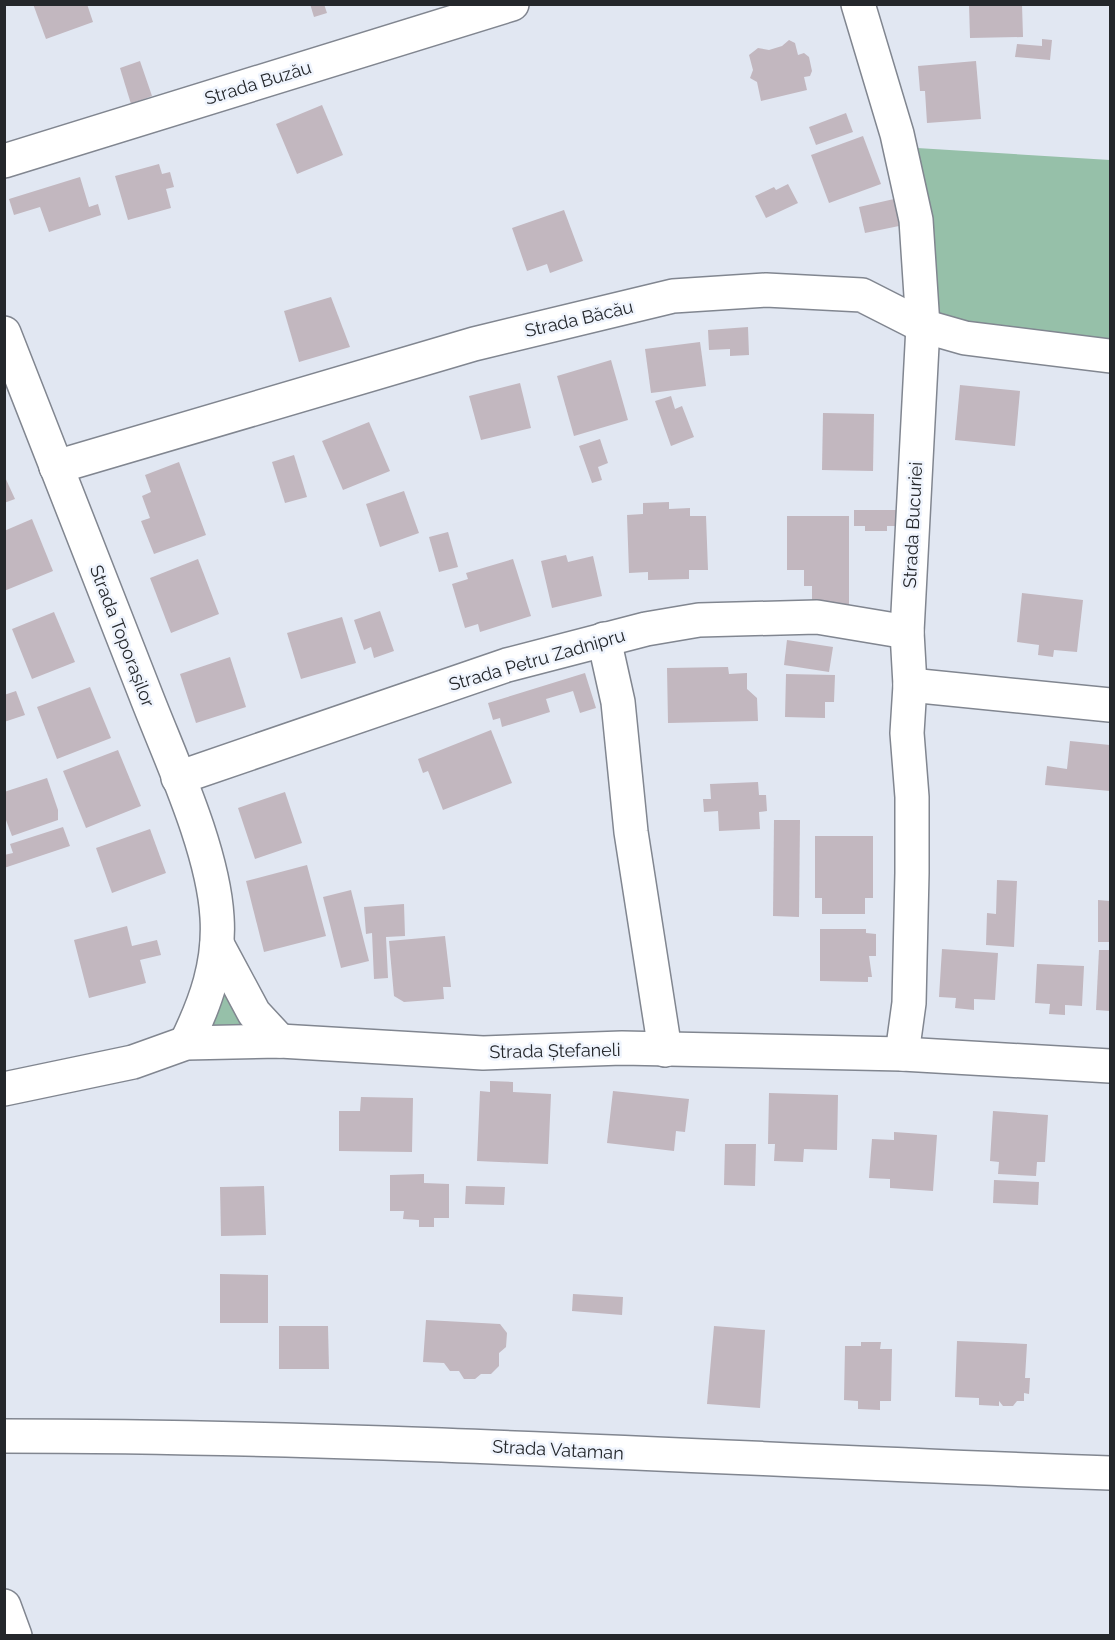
<svg xmlns="http://www.w3.org/2000/svg" width="1115" height="1640" viewBox="0 0 1115 1640" font-family="Raleway,sans-serif">
<style>
.green{fill:#96c0a9}
.building{fill:#c2b7bf}
.lines{fill:none;stroke-linecap:round;stroke-linejoin:round}
.minor-casing{stroke:#818690;stroke-width:36}
.major-casing{stroke:#818690;stroke-width:36}
.minor{stroke:#fff;stroke-width:33}
.major{stroke:#fff;stroke-width:33}
.labels{text-anchor:middle;stroke-width:5;stroke-linejoin:round;paint-order:stroke}
.street-label{font-size:18px;fill:#24272b;stroke:#eff4fd}
</style>
<rect width="100%" height="100%" fill="#e1e7f2"/>
<g class="green">
<polygon points="917,148 1110,160 1110,342 936,317 914,156"/>
<polygon points="220,980 260,1026 199,1029"/>
</g>
<g class="building">
<polygon points="33,4 87,4 93,22 46,39"/>
<polygon points="310,4 324,4 327,13 314,17"/>
<polygon points="969,4 1022,4 1023,37 970,38"/>
<polygon points="1042,39 1052,40 1050,60 1015,57 1017,44 1042,46"/>
<polygon points="789,40 795,43 798,55 804,53 809,57 812,71 810,76 804,77 807,90 761,101 757,82 750,78 753,70 749,55 758,48 769,50 782,46"/>
<polygon points="140,61 152,96 131,104 120,68"/>
<polygon points="976,61 981,119 927,123 925,91 920,91 918,66"/>
<polygon points="322,105 343,155 297,174 276,124"/>
<polygon points="846,113 853,132 816,145 809,127"/>
<polygon points="863,136 881,184 829,203 811,155"/>
<polygon points="159,164 162,174 170,172 174,187 166,189 171,208 128,220 115,176"/>
<polygon points="80,177 89,207 98,204 101,215 49,232 40,207 14,215 9,199"/>
<polygon points="788,184 798,203 766,218 755,196 774,187 776,190"/>
<polygon points="894,199 899,226 865,233 859,207"/>
<polygon points="564,210 583,261 550,273 547,264 527,271 512,228"/>
<polygon points="331,297 350,347 299,362 284,311"/>
<polygon points="748,327 749,355 730,356 730,349 709,350 708,330"/>
<polygon points="700,342 706,386 651,393 645,349"/>
<polygon points="611,360 628,420 574,436 557,376"/>
<polygon points="520,383 531,428 481,440 469,396"/>
<polygon points="960,385 1020,391 1015,446 955,440"/>
<polygon points="671,396 675,409 682,406 694,437 671,446 655,401"/>
<polygon points="823,413 874,414 873,471 822,470"/>
<polygon points="369,422 390,471 343,490 322,441"/>
<polygon points="600,439 608,463 598,467 602,480 592,483 579,446"/>
<polygon points="294,455 307,497 285,503 272,462"/>
<polygon points="179,462 206,535 154,554 141,521 150,518 142,496 151,492 145,475"/>
<polygon points="4,475 15,499 4,503"/>
<polygon points="404,491 419,533 380,547 366,504"/>
<polygon points="669,502 669,509 690,508 690,516 706,516 708,570 689,570 689,579 648,580 648,572 629,573 627,515 643,514 643,503"/>
<polygon points="854,510 902,510 902,526 887,526 887,531 865,531 865,526 854,526"/>
<polygon points="787,516 849,516 849,604 812,604 812,586 804,586 804,570 787,570"/>
<polygon points="32,519 53,571 4,591 4,531"/>
<polygon points="448,532 458,567 439,572 429,537"/>
<polygon points="566,555 568,562 593,556 602,596 552,608 541,561"/>
<polygon points="198,559 219,614 171,633 150,578"/>
<polygon points="513,559 531,616 480,632 478,624 465,628 452,584 468,579 466,573"/>
<polygon points="1022,593 1083,600 1077,652 1054,650 1053,657 1038,655 1039,645 1017,642"/>
<polygon points="380,611 394,651 374,658 371,647 364,650 354,620"/>
<polygon points="54,612 75,662 32,679 12,629"/>
<polygon points="342,617 356,663 301,679 287,633"/>
<polygon points="787,640 833,647 829,672 784,665"/>
<polygon points="230,657 246,707 196,723 180,674"/>
<polygon points="728,667 729,674 747,673 747,689 757,698 758,721 668,723 667,668"/>
<polygon points="585,673 596,708 580,713 573,691 546,699 550,712 502,727 500,718 493,720 488,703"/>
<polygon points="786,674 835,675 834,702 825,702 825,718 785,717"/>
<polygon points="90,687 111,738 57,759 37,707"/>
<polygon points="16,691 25,715 4,722 4,695"/>
<polygon points="491,730 512,783 443,810 428,771 423,773 418,759"/>
<polygon points="1070,741 1110,745 1110,791 1045,785 1047,766 1067,769"/>
<polygon points="118,750 141,806 86,828 63,771"/>
<polygon points="47,778 58,810 58,820 12,836 4,815 4,792"/>
<polygon points="758,782 759,795 766,795 767,811 759,812 760,829 719,831 718,811 704,812 703,799 711,799 710,784"/>
<polygon points="285,792 302,843 255,859 238,808"/>
<polygon points="774,820 800,820 799,917 773,916"/>
<polygon points="63,827 70,846 4,868 4,855 13,853 10,844"/>
<polygon points="150,829 166,873 112,893 96,848"/>
<polygon points="815,836 873,836 873,898 865,898 865,914 822,914 822,898 815,898"/>
<polygon points="307,865 326,936 264,952 246,881"/>
<polygon points="997,880 1017,881 1014,947 986,945 987,913 996,914"/>
<polygon points="351,890 369,961 341,968 323,897"/>
<polygon points="1098,900 1110,901 1110,942 1098,942"/>
<polygon points="404,904 405,936 386,937 388,978 374,979 372,933 366,934 364,907"/>
<polygon points="127,926 132,946 157,940 161,955 140,960 146,983 89,998 74,940"/>
<polygon points="820,929 866,929 866,933 876,934 876,956 869,956 872,977 868,977 868,982 820,981"/>
<polygon points="445,936 451,987 443,987 444,999 404,1002 394,996 389,941"/>
<polygon points="942,949 998,953 995,1000 974,999 974,1010 955,1008 956,998 939,997"/>
<polygon points="1099,950 1110,950 1110,1011 1096,1010"/>
<polygon points="1037,964 1084,966 1082,1006 1065,1005 1065,1015 1049,1014 1050,1004 1035,1003"/>
<polygon points="490,1081 513,1082 513,1092 551,1094 548,1164 477,1161 480,1091 490,1092"/>
<polygon points="613,1091 689,1099 685,1132 676,1131 674,1151 607,1143"/>
<polygon points="769,1093 838,1095 837,1150 804,1149 803,1162 774,1161 775,1144 768,1144"/>
<polygon points="361,1097 413,1098 412,1152 339,1151 339,1111 360,1111"/>
<polygon points="993,1111 1048,1115 1045,1162 1037,1162 1036,1176 998,1174 999,1162 990,1161"/>
<polygon points="894,1132 937,1135 933,1191 890,1188 890,1179 869,1178 872,1139 894,1140"/>
<polygon points="725,1144 756,1144 755,1186 724,1185"/>
<polygon points="424,1174 424,1183 449,1184 449,1218 434,1218 434,1227 419,1227 419,1220 403,1219 404,1211 390,1211 390,1175"/>
<polygon points="994,1180 1039,1182 1038,1205 993,1203"/>
<polygon points="264,1186 266,1235 221,1236 220,1187"/>
<polygon points="466,1186 505,1187 504,1205 465,1204"/>
<polygon points="220,1274 268,1275 268,1323 220,1323"/>
<polygon points="573,1294 623,1297 622,1315 572,1311"/>
<polygon points="426,1320 500,1324 507,1333 506,1347 499,1353 499,1366 491,1374 481,1374 475,1379 464,1379 459,1371 450,1371 444,1363 423,1362"/>
<polygon points="279,1326 328,1326 329,1369 279,1369"/>
<polygon points="714,1326 765,1330 760,1408 707,1404"/>
<polygon points="957,1341 1027,1344 1025,1378 1030,1378 1029,1394 1024,1393 1024,1401 1017,1401 1013,1406 1003,1406 999,1401 999,1406 979,1405 979,1398 955,1397"/>
<polygon points="861,1342 881,1342 880,1349 892,1349 891,1401 880,1401 880,1410 858,1409 858,1401 844,1400 845,1346 861,1346"/>
</g>
<g class="lines">
<g class="minor-casing">
<g id="minor">
<polyline points="858,4 897,134 916,220 923,326 907,632 910,685 907,733 912,797 912,873 909,1003 902,1054"/>
<polyline points="4,161 512,4"/>
<path d="M4,333C51,453 98,573 145,693C170,758 213,848 217,917C220,963 206,1002 186,1043"/>
<polyline points="56,467 474,344 673,296 766,290 862,295 923,326 965,338 1110,356"/>
<polyline points="604,639 618,702 631,832 665,1050"/>
<polyline points="910,685 1110,705"/>
<polyline points="178,778 507,665 646,629 699,620 817,617 907,632"/>
<polyline points="217,944 254,1013 280,1041"/>
<polyline points="4,1089 133,1062 186,1043 280,1041 483,1053 622,1048 902,1054 1110,1066"/>
<path d="M4,1436C373,1436 742,1460 1110,1473"/>
</g>
</g>
<g class="major-casing">
<polyline id="major" points="4,1606 15,1636"/>
</g>
<use href="#minor" class="minor"/>
<use href="#major" class="major"/>
</g>
<g class="labels">
<g class="street-label">
<text transform="translate(258 83) rotate(-17)" y="6">Strada Buzău</text>
<text transform="translate(579 319) rotate(-13)" y="6">Strada Băcău</text>
<text transform="translate(913 525) rotate(-87)" y="6">Strada Bucuriei</text>
<text transform="translate(122 636) rotate(69)" y="6">Strada Toporașilor</text>
<text transform="translate(537 660) rotate(-16)" y="6">Strada Petru Zadnipru</text>
<text transform="translate(555 1051) rotate(-1)" y="6">Strada Ștefaneli</text>
<text transform="translate(558 1450) rotate(3)" y="6">Strada Vataman</text>
</g>
</g>
<rect width="1115" height="1640" fill="none" stroke="#24272b" stroke-width="12"/>
</svg>
